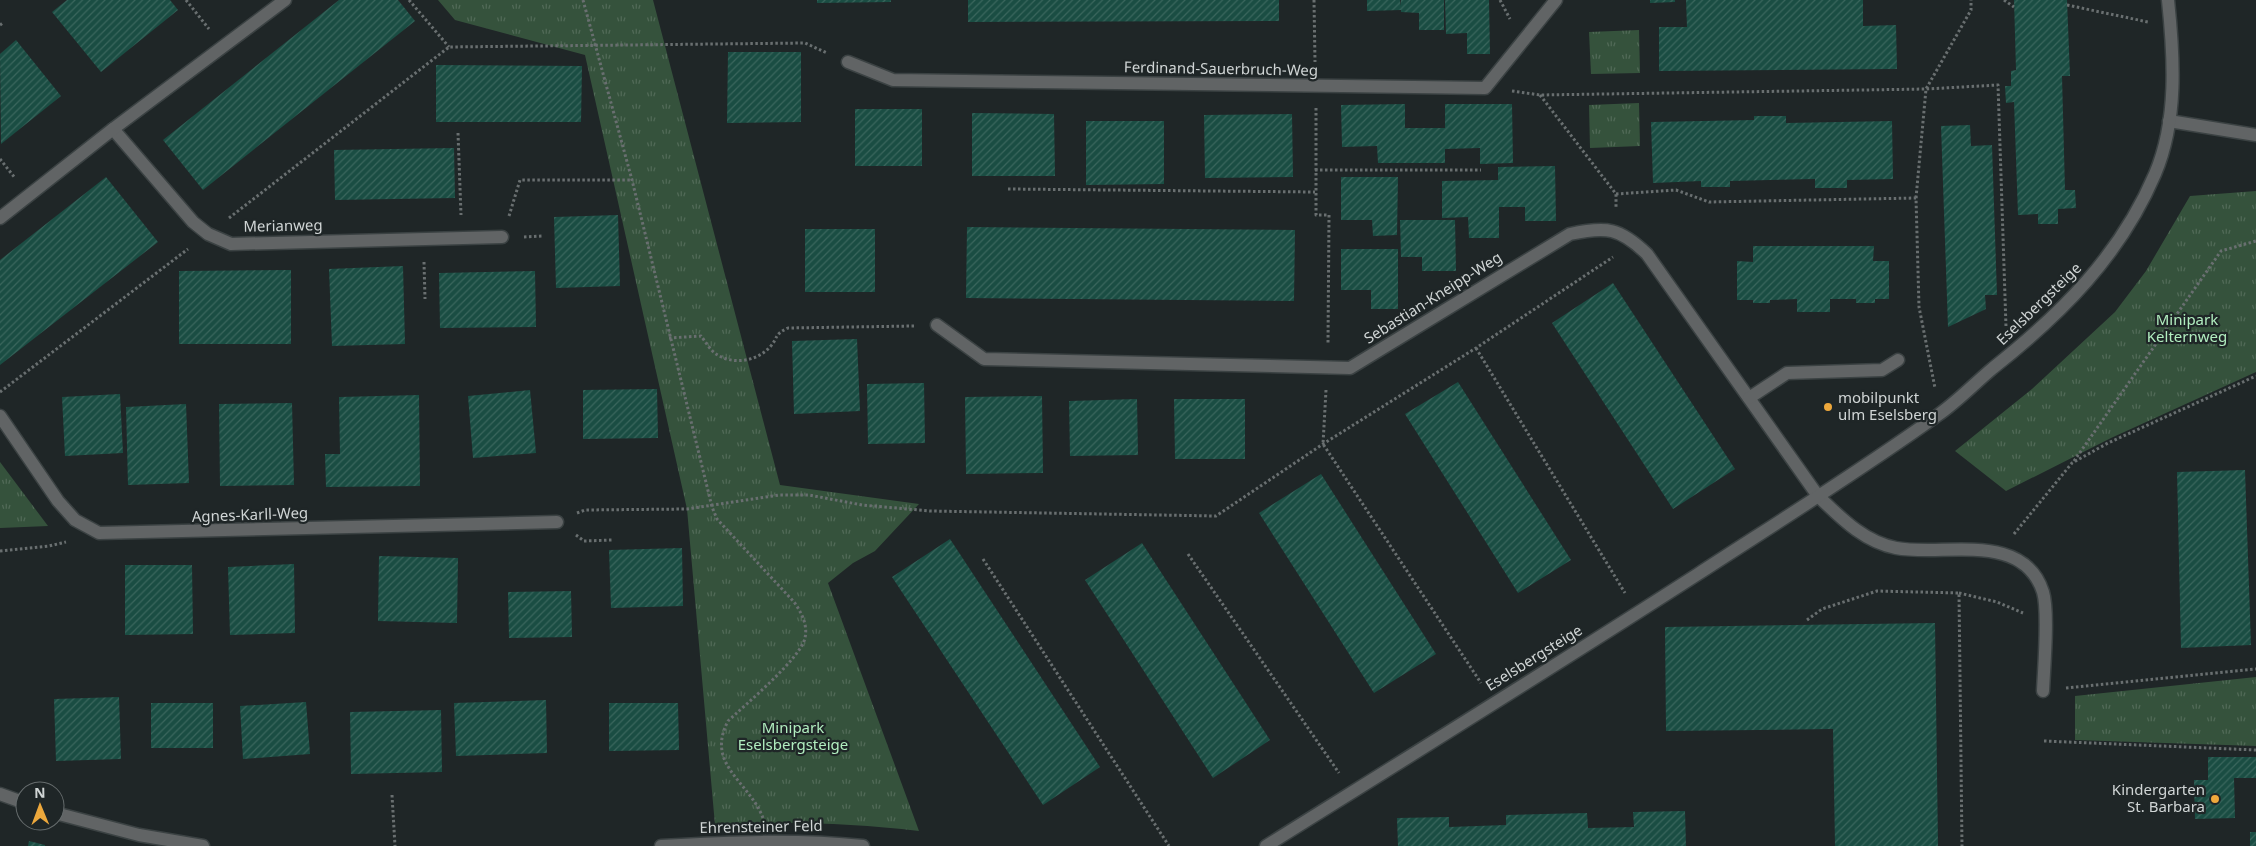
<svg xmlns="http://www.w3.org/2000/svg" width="2256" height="846" viewBox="0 0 2256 846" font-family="'Noto Sans',sans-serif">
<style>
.grass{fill:url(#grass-tufts)}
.building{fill:url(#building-hatch)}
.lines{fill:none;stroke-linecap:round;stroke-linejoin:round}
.minor-casing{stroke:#3b4243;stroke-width:15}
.path{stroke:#696f70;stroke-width:3;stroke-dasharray:2.5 2.5;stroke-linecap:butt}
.minor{stroke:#616465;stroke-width:12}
.poi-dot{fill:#eda83c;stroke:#1f2627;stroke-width:2}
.labels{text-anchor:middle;stroke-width:4.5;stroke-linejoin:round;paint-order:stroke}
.street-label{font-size:15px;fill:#d0d5d5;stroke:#1f2627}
.park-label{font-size:15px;fill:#b1edbf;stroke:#1f2627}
.poi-label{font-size:15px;fill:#d0d5d5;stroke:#1f2627;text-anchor:start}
</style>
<defs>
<pattern id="grass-tufts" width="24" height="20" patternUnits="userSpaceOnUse" patternTransform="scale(1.25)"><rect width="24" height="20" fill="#35523c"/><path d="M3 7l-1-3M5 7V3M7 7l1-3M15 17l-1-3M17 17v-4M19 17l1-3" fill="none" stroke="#516a57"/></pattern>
<pattern id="building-hatch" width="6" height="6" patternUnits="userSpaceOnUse" patternTransform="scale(1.25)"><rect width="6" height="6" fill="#1a4d43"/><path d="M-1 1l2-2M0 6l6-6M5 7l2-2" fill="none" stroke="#3a665d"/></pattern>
</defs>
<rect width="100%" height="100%" fill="#1f2627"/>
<g class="grass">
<path d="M438,0H653L780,485L919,504L875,551L853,563L828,583L919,831C850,823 783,821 715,825L687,509L585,55L455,20Z"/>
<polygon points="1639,30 1640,73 1591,74 1589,32"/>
<polygon points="1639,103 1640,146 1590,148 1589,105"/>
<polygon points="2256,191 2256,372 2111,438 2006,491 1955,451 2032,389 2115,312 2146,271 2190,196"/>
<polygon points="0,462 48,526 0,528"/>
<polygon points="2256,677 2256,746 2075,740 2075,696"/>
</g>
<g class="building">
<polygon points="67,0 170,0 178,10 101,72 52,12"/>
<polygon points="339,0 398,0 415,21 203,190 163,140"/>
<polygon points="817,0 891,0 891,2 817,3"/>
<polygon points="968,0 1279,0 1279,21 968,22"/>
<polygon points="1367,0 1400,0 1400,6 1401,0 1444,0 1444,30 1419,30 1419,13 1401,12 1401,10 1367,11"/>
<polygon points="1445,0 1489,0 1490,54 1467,54 1467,33 1446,34"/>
<polygon points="1650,0 1675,0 1675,2 1650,3"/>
<polygon points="1686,0 1863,0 1863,26 1896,25 1897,69 1659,71 1659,27 1687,27"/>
<polygon points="2014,0 2067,0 2070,76 2062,76 2065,190 2075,190 2076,208 2058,209 2058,224 2038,224 2038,214 2018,215 2014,102 2006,103 2005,86 2011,86 2011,71 2016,70"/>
<polygon points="16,40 61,96 1,144 0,54"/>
<polygon points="728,52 801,52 801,122 727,123"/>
<polygon points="436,65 582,66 581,122 436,122"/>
<polygon points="1405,104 1405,128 1445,128 1445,104 1512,104 1513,163 1480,164 1480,148 1445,149 1445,163 1378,163 1377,146 1342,147 1341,105"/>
<rect x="855" y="109" width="67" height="57"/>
<polygon points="972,113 1054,114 1055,176 972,176"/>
<polygon points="1292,114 1293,177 1205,178 1204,115"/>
<polygon points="1754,116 1786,116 1786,123 1892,121 1893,179 1847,180 1847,188 1815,188 1815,179 1730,181 1730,187 1701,187 1701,181 1653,183 1651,122 1754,120"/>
<polygon points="1086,121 1164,121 1164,184 1086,185"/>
<polygon points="1970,125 1971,146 1992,145 1997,295 1985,295 1986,309 1948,327 1941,126"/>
<polygon points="454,148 455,198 335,200 334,150"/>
<polygon points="1555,166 1556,221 1525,221 1525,207 1499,207 1499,238 1469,238 1468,217 1442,218 1442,181 1498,180 1498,167"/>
<polygon points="106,177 158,242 0,365 0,260"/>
<polygon points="1341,177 1398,177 1397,235 1373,236 1372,220 1341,220"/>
<polygon points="618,215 620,286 556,288 554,217"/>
<polygon points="1400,220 1455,220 1456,271 1422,271 1422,257 1401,257"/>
<polygon points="967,227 1295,230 1294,301 966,298"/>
<rect x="805" y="229" width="70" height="63"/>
<polygon points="1753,246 1874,246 1873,261 1889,261 1889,299 1875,299 1875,303 1856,303 1856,299 1830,299 1830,312 1797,312 1797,299 1770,300 1770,303 1753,303 1753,300 1737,300 1737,261 1753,262"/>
<polygon points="1341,249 1398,249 1398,309 1371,309 1371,290 1341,290"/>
<polygon points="403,266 405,344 332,346 329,269"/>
<polygon points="291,270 291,344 179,344 179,271"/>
<polygon points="535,271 536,327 440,328 439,273"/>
<polygon points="1613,283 1735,469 1673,509 1552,323"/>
<polygon points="857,339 860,411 794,414 792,341"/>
<polygon points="1458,382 1571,560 1518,593 1405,414"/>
<polygon points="924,383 925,443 868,444 867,384"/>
<polygon points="657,389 658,438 583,439 583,390"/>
<polygon points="530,390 536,453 473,458 468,396"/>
<polygon points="120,394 123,453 65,456 62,397"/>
<polygon points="419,395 420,486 326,487 325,454 340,454 339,397"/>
<polygon points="1042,396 1043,473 966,474 965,397"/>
<polygon points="1137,399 1138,455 1070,456 1069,401"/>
<polygon points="1174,399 1245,399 1245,459 1175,459"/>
<polygon points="292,403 294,485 220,486 219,404"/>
<polygon points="186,404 189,483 128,485 126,407"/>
<polygon points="2245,470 2251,645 2181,648 2177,472"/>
<polygon points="1321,474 1436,654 1374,693 1259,513"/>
<polygon points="950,539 1100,767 1043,805 892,577"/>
<polygon points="1142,543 1270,740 1213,778 1085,580"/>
<polygon points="682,548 683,606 611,608 609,550"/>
<polygon points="379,556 458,558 457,623 378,621"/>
<polygon points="294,564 295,633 230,635 228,567"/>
<polygon points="125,565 192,565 193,634 125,635"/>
<polygon points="571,591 572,637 509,638 508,592"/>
<polygon points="1935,623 1938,846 1835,846 1833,729 1666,731 1665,627"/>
<polygon points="119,697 121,759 56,761 54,699"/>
<polygon points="546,700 547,753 456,756 454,703"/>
<polygon points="306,702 310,754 243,759 240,706"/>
<rect x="151" y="703" width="62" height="45"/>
<polygon points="609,703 678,703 679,750 609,751"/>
<polygon points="441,710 442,772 351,774 350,712"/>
<polygon points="2208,757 2256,757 2256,778 2234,778 2235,818 2195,819 2194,780 2208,780"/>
<polygon points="1685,811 1686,846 1398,846 1397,818 1449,817 1449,827 1506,825 1506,815 1587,813 1588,828 1634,827 1633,812"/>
<rect x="2250" y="832" width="6" height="14"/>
<polygon points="29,841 45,845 45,846 28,846"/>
</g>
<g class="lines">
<g class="minor-casing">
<g id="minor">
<polyline points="848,62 893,80 1485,88 1556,0"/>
<polyline points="2169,121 2256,135"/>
<polyline points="113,129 193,222 208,234 231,244 502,237"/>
<polyline points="0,218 113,129 285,0"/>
<path d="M937,325L984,359L1350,368L1570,234C1607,226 1620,228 1647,254L1818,496C1841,518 1864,542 1896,548C1943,557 2023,530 2043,592C2049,612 2044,667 2043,691"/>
<polyline points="1749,398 1787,373 1882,370 1898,360"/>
<polyline points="0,416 58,501 75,520 99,533 557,522"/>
<polyline points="0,794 25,803"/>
<polyline points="55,813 139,835 203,846"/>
<path d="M661,846C729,842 795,839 863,846"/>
<path d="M1266,846C1410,756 1555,666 1698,574C1778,522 1860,471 1938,415C1958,401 1975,383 1993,368C2061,314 2120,256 2155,174C2178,120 2174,57 2168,0"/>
</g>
</g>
<g class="path">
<polyline points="186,0 209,29"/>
<polyline points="409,0 449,47"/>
<path d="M583,0L632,180L712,507L717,519L794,602C801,612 808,624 805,638C801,658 745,705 728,721C705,765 749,781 763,818"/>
<polyline points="1314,0 1315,62"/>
<polyline points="1500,0 1510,19"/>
<polyline points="2004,0 2014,7"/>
<polyline points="2067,5 2148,22"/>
<polyline points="0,25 4,22"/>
<polyline points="1512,91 1540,95 1926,89 1998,85 2006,327"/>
<polyline points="1540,95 1616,194 1616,208"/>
<polyline points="1316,108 1316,215 1329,215 1328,344"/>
<polyline points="458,133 461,215"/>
<polyline points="0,159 15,178"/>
<polyline points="1315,170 1481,170"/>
<polyline points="1008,189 1315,192"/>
<polyline points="1616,194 1676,190 1709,202 1916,198 1919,307 1935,388"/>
<polyline points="1916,198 1926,89 1971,10 1971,0"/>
<polyline points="509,216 520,180 632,180"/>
<polyline points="229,218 449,47 805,43 827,53"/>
<polyline points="524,237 542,236"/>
<polyline points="424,262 425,299"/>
<path d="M669,338L701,336C705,341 710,350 716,354C732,365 756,362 770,347C779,337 773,335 788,328L914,326"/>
<polyline points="1476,348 1625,593"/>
<polyline points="1326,390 1323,444 1481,683"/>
<polyline points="0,392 188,249"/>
<polyline points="2074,461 2221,251 2256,241"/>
<polyline points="577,513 585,510 687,509 779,495 809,495 862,505 930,511 1216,516 1323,444 1476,348 1613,257"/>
<polyline points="2014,534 2072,463 2108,443 2256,376"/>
<polyline points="576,535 584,541 612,540"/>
<polyline points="0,551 49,546 66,542"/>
<polyline points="1188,554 1339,773"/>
<polyline points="983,559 1169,846"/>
<polyline points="1959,593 1997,602 2023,613"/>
<polyline points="1807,620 1822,609 1877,591 1959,593 1962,846"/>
<polyline points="2066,688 2256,669"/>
<polyline points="2044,741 2256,750"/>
<polyline points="392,795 395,846"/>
</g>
<use href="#minor" class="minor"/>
</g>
<g class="poi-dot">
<circle cx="1828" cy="407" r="5"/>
<circle cx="2215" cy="799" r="5"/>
</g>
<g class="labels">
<g class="street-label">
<text transform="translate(1221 69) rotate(1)" y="5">Ferdinand-Sauerbruch-Weg</text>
<text transform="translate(283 226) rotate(-1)" y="5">Merianweg</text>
<text transform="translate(1433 298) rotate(-32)" y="5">Sebastian-Kneipp-Weg</text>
<text transform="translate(2039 304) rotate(-44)" y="5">Eselsbergsteige</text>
<text transform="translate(250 515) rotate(-2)" y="5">Agnes-Karll-Weg</text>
<text transform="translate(1534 658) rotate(-32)" y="5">Eselsbergsteige</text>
<text transform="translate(761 827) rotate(-1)" y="5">Ehrensteiner Feld</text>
</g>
<g class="park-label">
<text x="2187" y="325">Minipark<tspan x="2187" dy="17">Kelternweg</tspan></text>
<text x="793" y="733">Minipark<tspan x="793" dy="17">Eselsbergsteige</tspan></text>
</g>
<g class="poi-label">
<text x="1838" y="403">mobilpunkt<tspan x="1838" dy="17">ulm Eselsberg</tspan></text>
<text x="2205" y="795" text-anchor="end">Kindergarten<tspan x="2205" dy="17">St. Barbara</tspan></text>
</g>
</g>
<g transform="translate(40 806) rotate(359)"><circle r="24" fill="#1f2627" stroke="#666c6d"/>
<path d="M0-4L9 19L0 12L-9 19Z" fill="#eda83c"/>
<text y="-8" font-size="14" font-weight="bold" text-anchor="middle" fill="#d0d5d5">N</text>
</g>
</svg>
